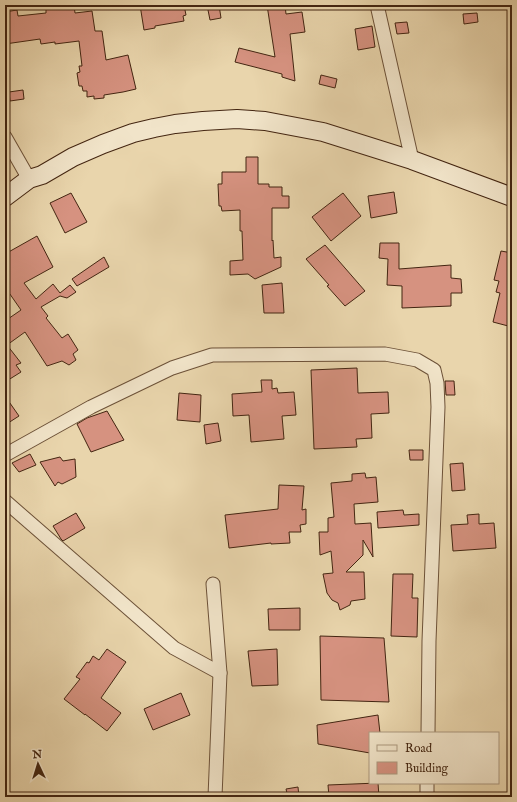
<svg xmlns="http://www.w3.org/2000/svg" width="517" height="802" viewBox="0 0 517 802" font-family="'IM FELL English',serif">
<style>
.building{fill:#d69280;stroke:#432511}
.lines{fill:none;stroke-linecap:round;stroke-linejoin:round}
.street-casing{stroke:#6c5138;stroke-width:15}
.secondary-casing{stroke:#432511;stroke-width:20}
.street{stroke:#f1e4c9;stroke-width:13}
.secondary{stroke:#f1e4c9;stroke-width:18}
</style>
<rect width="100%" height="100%" fill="#e9d5ac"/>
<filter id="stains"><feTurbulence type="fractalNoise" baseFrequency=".005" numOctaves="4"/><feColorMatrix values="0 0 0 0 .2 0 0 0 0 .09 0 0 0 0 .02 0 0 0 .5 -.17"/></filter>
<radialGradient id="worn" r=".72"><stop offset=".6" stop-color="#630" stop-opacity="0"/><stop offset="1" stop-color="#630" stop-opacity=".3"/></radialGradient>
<g class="building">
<polygon points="68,5 74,5 75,13 92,11 95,31 102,31 106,60 128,55 136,89 123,92 104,95 104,98 94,99 94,96 87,97 87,91 83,91 82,86 79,86 77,73 80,72 79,66 82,66 79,41 55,44 55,42 41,44 40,39 5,44 5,12 17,10 18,16 46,13 46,8"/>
<polygon points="140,5 184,5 186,15 183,16 184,21 155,26 155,28 144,30"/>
<polygon points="207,5 219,5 221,18 210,20"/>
<polygon points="267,5 285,5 286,14 302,12 305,32 290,34 292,52 295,81 282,77 282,74 235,62 239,48 275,57"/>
<polygon points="477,13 478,22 464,24 463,14"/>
<polygon points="407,22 409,33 397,34 395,23"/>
<polygon points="372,26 375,47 358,50 355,29"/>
<polygon points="321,75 337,79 335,88 319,84"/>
<polygon points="23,90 24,99 10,101 9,92"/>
<polygon points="246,157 258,157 258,184 269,184 269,187 282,187 282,196 289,196 289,208 272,208 272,241 273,240 274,258 281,257 281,267 255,279 248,274 230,275 230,261 243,260 242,231 240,231 240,210 222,211 221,206 219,206 218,184 222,184 222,172 246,172"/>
<polygon points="394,192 397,213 371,218 368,196"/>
<polygon points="71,193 87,222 65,233 50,203"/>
<polygon points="343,193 361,216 331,241 312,217"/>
<polygon points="37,236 53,267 24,283 36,299 53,284 60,293 70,285 76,292 67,298 60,296 41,307 48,316 46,318 62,338 68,334 78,350 73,354 76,360 69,365 62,361 47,366 25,332 7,345 21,363 16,365 21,372 5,382 5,321 21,310 5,287 5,254"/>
<polygon points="380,243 399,243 399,269 451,265 451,278 461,279 462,293 451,293 451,306 402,308 402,286 387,285 388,259 379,258"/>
<polygon points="325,245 365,291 345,306 327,286 329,285 306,259"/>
<polygon points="501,251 512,253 512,327 493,322 500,293 496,292 499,281 494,280"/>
<polygon points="104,257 109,267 77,286 72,279"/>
<polygon points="282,283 284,313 264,313 262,285"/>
<polygon points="357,368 358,393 388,392 389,413 371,414 372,438 356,439 357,447 314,449 311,370"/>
<polygon points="261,380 272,380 272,389 277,388 278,393 294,392 296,415 282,416 284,439 251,442 249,415 233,416 232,394 262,392"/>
<polygon points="445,381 454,381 455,395 446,395"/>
<polygon points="179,393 201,395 200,422 177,420"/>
<polygon points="5,396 19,416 5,425"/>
<polygon points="107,411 124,440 91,452 77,424 87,418"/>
<polygon points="218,423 221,441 206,444 204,425"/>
<polygon points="409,450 423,450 423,460 410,460"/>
<polygon points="30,454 36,465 19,472 12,463"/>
<polygon points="60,457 63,461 75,459 76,477 62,484 58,482 55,486 40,462"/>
<polygon points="463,463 465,490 452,491 450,464"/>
<polygon points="365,473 366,478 376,477 378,502 354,504 355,524 371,523 373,557 363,540 363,555 346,572 364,572 365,599 351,601 350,605 340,610 338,603 332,600 327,593 323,574 333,573 331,551 320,555 319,532 328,532 328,518 334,517 331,483 352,481 352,474"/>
<polygon points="279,485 304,486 302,510 306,509 306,524 300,525 301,532 289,532 290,543 271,544 271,543 229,548 225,515 278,509"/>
<polygon points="403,510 404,515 419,514 419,525 378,528 377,512"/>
<polygon points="76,513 85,528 63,541 61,539 53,526"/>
<polygon points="479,514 479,524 494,523 496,548 453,551 451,525 468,524 467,515"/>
<polygon points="393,574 413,574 412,598 418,598 417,637 391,636"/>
<polygon points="300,608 300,630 269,630 268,609"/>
<polygon points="320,636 384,638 389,702 321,700"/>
<polygon points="107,649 126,662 101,698 121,713 107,731 85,714 85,715 64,699 80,679 76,677 87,662 89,663 93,656 99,660"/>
<polygon points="277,649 278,685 252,686 248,651"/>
<polygon points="181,693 190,715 153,730 144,709"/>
<polygon points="378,715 380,733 370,733 370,753 318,744 317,725"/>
<polygon points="378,783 379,797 329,797 328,785"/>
<polygon points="298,787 299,797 288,797 286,789"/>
</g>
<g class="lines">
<g class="street-casing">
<g id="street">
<polyline points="377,5 412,160"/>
<polyline points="5,137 29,179"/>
<polyline points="5,455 91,407 172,368 212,355 385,354 417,360 434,370 437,383 438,407 429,641 428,733"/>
<polyline points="5,501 174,648 220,673"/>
<polyline points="213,584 220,673 215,797"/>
<polyline points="427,797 427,783"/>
</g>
</g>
<g class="secondary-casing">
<polyline id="secondary" points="5,197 29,179 42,175 73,157 103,144 133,133 154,128 175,124 203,121 237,119 265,121 323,132 412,160 512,197"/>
</g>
<use href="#street" class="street"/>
<use href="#secondary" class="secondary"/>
</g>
<rect width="517" height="802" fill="none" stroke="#e9d5ac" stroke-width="20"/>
<rect x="6" y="6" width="505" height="790" fill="none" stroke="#432511" stroke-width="2"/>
<rect x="10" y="10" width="497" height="782" fill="none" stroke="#432511"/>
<rect x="369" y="732" width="130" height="52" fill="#f1e4c9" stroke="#ab987f"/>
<rect x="377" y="745" width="20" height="6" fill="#f1e4c9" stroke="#ab987f"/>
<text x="405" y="752" font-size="12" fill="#432511">Road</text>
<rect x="377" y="762" width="20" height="12" fill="#d69280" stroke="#ab987f"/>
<text x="405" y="772" font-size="12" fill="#432511">Building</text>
<g transform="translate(38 764) rotate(356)" stroke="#f1e4c9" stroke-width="3" paint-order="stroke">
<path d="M0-3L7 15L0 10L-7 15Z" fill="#432511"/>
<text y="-6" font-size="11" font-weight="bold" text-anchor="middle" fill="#432511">N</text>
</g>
<rect width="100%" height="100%" filter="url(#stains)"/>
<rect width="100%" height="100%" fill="url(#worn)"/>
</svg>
